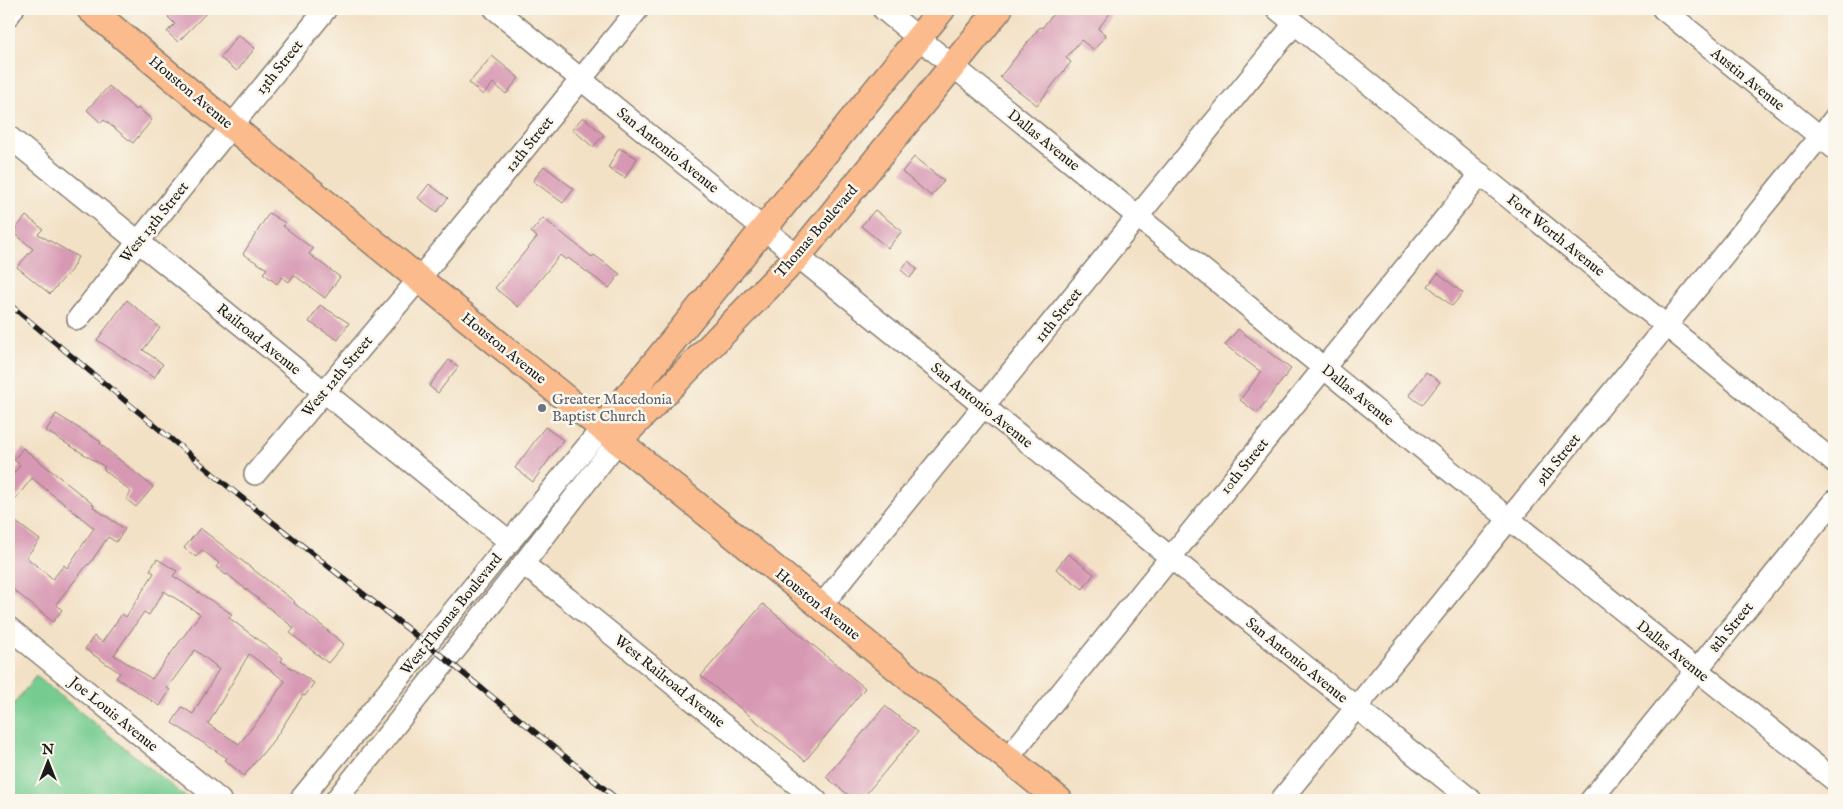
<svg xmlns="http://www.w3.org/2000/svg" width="1843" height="809" viewBox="0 0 1843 809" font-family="'IM FELL English',serif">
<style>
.green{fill:#76cc90;stroke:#497456}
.building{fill:#d798b3;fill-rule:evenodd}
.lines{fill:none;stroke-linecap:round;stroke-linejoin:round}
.minor-casing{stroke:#887e71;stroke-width:24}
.major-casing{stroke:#887e71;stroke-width:29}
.minor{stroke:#fff;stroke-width:21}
.major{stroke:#fbbb8c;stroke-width:26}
.rail-casing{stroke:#1c1c1c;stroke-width:5.5}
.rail{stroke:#fbf7ec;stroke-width:4;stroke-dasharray:11;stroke-linecap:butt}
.worship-dot{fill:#6b7280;stroke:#fbf7ec;stroke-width:2}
.labels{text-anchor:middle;stroke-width:5;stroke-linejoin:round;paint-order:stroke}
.street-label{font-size:15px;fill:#1c1c1c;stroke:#fbf7ec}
.worship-label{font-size:15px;fill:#5b616d;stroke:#fbf7ec;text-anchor:start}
</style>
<rect width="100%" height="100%" fill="#fbf7ec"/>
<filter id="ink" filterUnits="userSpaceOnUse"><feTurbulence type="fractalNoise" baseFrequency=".02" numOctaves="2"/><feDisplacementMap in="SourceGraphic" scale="10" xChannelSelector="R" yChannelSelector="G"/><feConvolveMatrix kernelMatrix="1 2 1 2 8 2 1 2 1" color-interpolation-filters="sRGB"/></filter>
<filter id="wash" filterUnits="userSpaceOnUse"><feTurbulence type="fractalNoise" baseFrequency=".0096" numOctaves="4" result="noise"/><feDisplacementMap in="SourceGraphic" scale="20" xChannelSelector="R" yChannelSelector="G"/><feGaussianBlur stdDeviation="1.12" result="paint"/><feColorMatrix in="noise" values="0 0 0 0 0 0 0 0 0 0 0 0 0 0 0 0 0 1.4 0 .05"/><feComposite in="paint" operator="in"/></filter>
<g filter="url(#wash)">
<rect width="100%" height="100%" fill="#f3e1c6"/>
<polygon class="green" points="36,676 189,800 9,800 9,710"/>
<g id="blocks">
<g class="building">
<polygon points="176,9 210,9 178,42 167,32 175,24 168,17"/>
<polygon points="1057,9 1113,9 1098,29 1106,35 1094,50 1081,40 1066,58 1071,62 1037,105 1000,77 1040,27 1042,28"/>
<polygon points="238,35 255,48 237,71 220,58"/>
<polygon points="492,56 519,78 506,94 493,83 483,95 469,83"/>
<polygon points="109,86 136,110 138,108 152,120 133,143 104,120 101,123 87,110"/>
<polygon points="583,117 604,135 593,147 572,129"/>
<polygon points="619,148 637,158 625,178 608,168"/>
<polygon points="914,157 944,181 931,196 902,172"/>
<polygon points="544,166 574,189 563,203 533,181"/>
<polygon points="429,184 448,198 437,212 418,198"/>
<polygon points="875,210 902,231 888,248 861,226"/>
<polygon points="269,213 285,223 283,226 313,249 309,254 340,277 325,298 294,275 289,282 282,277 277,284 263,273 267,269 243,254"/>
<polygon points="26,216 43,229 38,234 78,257 71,270 50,294 17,267 33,249 13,232"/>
<polygon points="543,218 592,257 594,255 620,274 609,288 568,258 566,260 560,255 518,307 495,288 537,237 531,232"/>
<polygon points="908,261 917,269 910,278 901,270"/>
<polygon points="1438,273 1463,293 1452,306 1428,286"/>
<polygon points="127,300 160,328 143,350 163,364 154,378 97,340"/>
<polygon points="320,305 349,323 338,340 309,322"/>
<polygon points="1238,329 1291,369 1257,413 1240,400 1261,372 1225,345"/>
<polygon points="449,360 458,367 438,393 429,386"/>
<polygon points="1426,372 1440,382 1422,405 1409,395"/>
<polygon points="56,414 101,442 100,444 153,487 136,507 126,499 131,492 103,469 105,467 46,431"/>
<polygon points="545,427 563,440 533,482 515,468"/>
<polygon points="23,448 94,505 93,507 125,529 116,542 108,537 89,565 88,564 56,604 62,610 53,622 9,586 9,531 16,522 40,540 26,557 53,579 64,565 67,568 94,528 32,478 9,507 9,480 20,465 14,460"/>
<polygon points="200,528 295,602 294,603 344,644 328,663 290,633 294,628 227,574 226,575 216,567 219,563 202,550 196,557 184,548"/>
<polygon points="1068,554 1094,574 1083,589 1056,569"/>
<path d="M157,559L177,571L173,576L232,614L229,618L283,658L281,661L314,683L305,696L303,695L276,737L244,776L225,760L227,758L172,723L182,707L193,714L219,669L215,667L216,666L195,650L167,688L170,690L160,706L116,678L120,673L85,649L94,636L102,642L122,614L126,617L154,573L150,570ZM164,591L200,614L152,679L114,655L144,612L149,615ZM249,654L285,681L259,719L239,744L208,724Z"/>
<polygon points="763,604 865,688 805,761 701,676"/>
<polygon points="885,706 918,732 861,800 855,800 826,777"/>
</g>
</g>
</g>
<g filter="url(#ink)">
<use href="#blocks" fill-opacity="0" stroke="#887e71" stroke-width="1"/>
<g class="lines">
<g class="minor-casing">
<g id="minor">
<polyline points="495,9 764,229 1471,800"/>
<polyline points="883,9 1509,519 1834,780"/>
<polyline points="1277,9 1834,462"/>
<polyline points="1663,9 1834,148"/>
<polyline points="9,15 13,9"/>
<polyline points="9,137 510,542"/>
<polyline points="78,319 138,242 326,9"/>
<polyline points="255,474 419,279 638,9"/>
<polyline points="523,564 567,598 816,800"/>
<polyline points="821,606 1295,23"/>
<polyline points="9,628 220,800"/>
<polyline points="1008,758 1481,174"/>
<polyline points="300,800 602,428"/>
<polyline points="336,800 523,564 618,441"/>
<polyline points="1281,800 1834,119"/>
<polyline points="1591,800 1834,501"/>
</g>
</g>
<g class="major-casing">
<g id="major">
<polyline points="90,9 231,126 1059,800"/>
<polyline points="602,428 942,9"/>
<polyline points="618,441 798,256 999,9"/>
</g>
</g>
<use href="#minor" class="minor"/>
<use href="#major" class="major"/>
<g class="rail-casing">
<polyline id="rail" points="9,304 237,494 447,660 618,800"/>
</g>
<use href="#rail" class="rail"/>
</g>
</g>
<circle class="worship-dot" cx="542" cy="408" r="5"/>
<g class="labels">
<g class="street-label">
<text transform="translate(279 67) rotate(-51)" y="5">13th Street</text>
<text transform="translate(1748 79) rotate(39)" y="5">Austin Avenue</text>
<text transform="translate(191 92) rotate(40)" y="5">Houston Avenue</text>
<text transform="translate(1044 140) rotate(39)" y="5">Dallas Avenue</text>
<text transform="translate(529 144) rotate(-51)" y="5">12th Street</text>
<text transform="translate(668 150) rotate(39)" y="5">San Antonio Avenue</text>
<text transform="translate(154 222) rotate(-51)" y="5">West 13th Street</text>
<text transform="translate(816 231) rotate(-49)" y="5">Thomas Boulevard</text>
<text transform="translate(1556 235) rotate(39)" y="5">Fort Worth Avenue</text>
<text transform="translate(1058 315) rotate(-51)" y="5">11th Street</text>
<text transform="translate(259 339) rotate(39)" y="5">Railroad Avenue</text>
<text transform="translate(504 348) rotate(39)" y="5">Houston Avenue</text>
<text transform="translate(337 376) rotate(-50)" y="5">West 12th Street</text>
<text transform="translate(1358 395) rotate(39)" y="5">Dallas Avenue</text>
<text transform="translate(982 405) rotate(39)" y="5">San Antonio Avenue</text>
<text transform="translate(1558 459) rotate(-51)" y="5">9th Street</text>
<text transform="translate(1244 466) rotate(-51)" y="5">10th Street</text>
<text transform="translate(818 604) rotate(39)" y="5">Houston Avenue</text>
<text transform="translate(451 614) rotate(-51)" y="5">West Thomas Boulevard</text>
<text transform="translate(1731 627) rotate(-51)" y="5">8th Street</text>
<text transform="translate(1673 651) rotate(39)" y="5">Dallas Avenue</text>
<text transform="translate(1297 660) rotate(39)" y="5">San Antonio Avenue</text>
<text transform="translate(670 681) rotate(39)" y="5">West Railroad Avenue</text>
<text transform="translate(114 714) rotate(39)" y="5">Joe Louis Avenue</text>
</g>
<g class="worship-label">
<text x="552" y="404">Greater Macedonia<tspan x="552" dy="17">Baptist Church</tspan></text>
</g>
</g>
<rect width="1843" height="809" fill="none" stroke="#fbf7ec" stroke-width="30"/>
<g transform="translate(48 762)" stroke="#fbf7ec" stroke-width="4" paint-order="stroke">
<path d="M0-4L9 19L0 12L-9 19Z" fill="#1c1c1c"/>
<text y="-8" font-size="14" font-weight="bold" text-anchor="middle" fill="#1c1c1c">N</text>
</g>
</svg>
